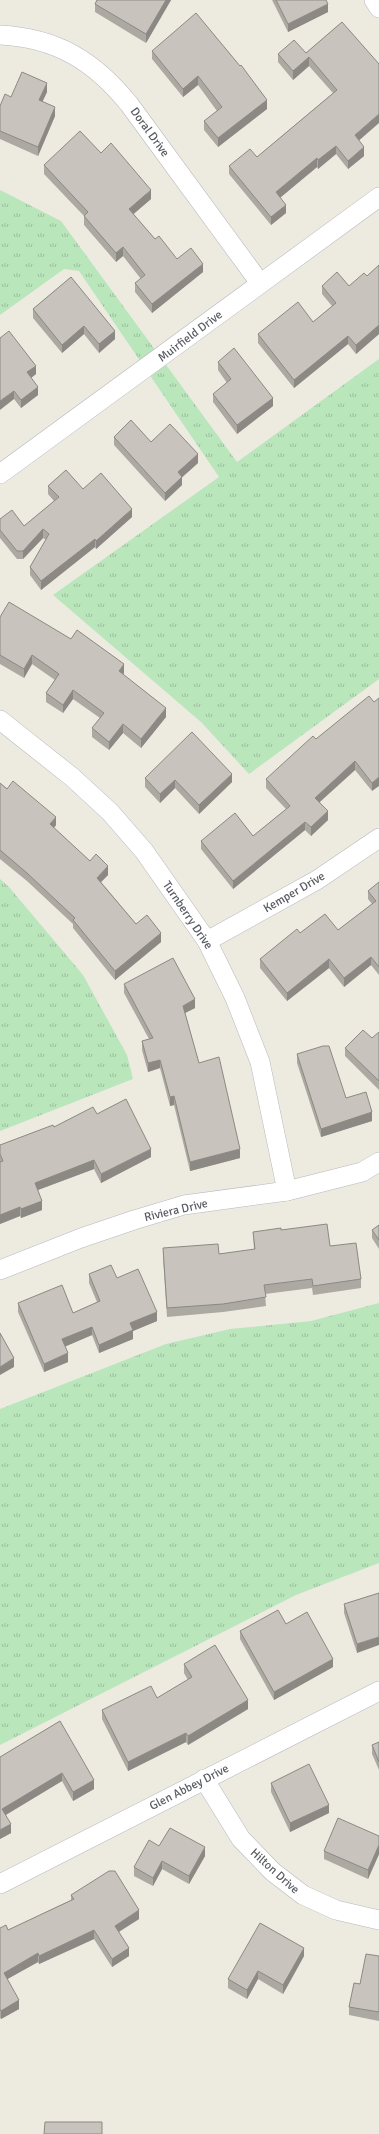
<svg xmlns="http://www.w3.org/2000/svg" width="379" height="2134" viewBox="0 0 379 2134" font-family="Signika,sans-serif">
<style>
.grass{fill:url(#grass-tufts)}
.lines{fill:none;stroke-linecap:round;stroke-linejoin:round}
.street-casing{stroke:#b6b8be;stroke-width:20}
.street{stroke:#fff;stroke-width:19}
.wall{fill:#aca9a3}
.shaded-wall{fill:#8c8984}
.building{fill:#c8c4bd;stroke:#8c8984}
.labels{text-anchor:middle;stroke-width:3;stroke-linejoin:round;paint-order:stroke}
.street-label{font-size:12px;fill:#595c62;stroke:#fff}
</style>
<defs>
<pattern id="grass-tufts" width="24" height="20" patternUnits="userSpaceOnUse"><rect width="24" height="20" fill="#bae6bc"/><path d="M3 7l-1-3M5 7V3M7 7l1-3M15 17l-1-3M17 17v-4M19 17l1-3" fill="none" stroke="#9abe9c"/></pattern>
</defs>
<rect width="100%" height="100%" fill="#edeae0"/>
<g class="grass">
<polygon points="0,190 61,221 237,462 379,359 379,679 249,774 201,722 53,595 219,477 79,271 64,269 0,315"/>
<polygon points="0,879 9,887 83,975 127,1055 133,1079 0,1131"/>
<polygon points="379,1303 379,1563 296,1595 0,1745 0,1409 166,1344 230,1329 311,1321"/>
</g>
<g class="lines">
<g class="street-casing">
<g id="street">
<polyline points="374,0 379,8"/>
<path d="M0,35C57,38 94,61 129,104L260,283"/>
<polyline points="0,474 379,197"/>
<polyline points="0,720 72,777 110,812 144,851 207,941 235,998 260,1062 287,1191"/>
<polyline points="207,941 317,880 379,838"/>
<polyline points="0,1270 81,1238 134,1220 184,1205 287,1191 362,1172 379,1162"/>
<polyline points="204,1779 241,1839 273,1872 303,1895 336,1910 379,1920"/>
<polyline points="0,1884 379,1691"/>
</g>
</g>
<use href="#street" class="street"/>
</g>
<g class="wall">
<polygon points="97,0 171,0 146,43 95,12 95,4"/>
<polygon points="272,0 326,0 328,12 288,32"/>
<polygon points="342,22 359,140 364,156 348,169 336,154 318,169 317,167 280,198 286,213 271,225 229,174 229,166 257,157 333,93 309,66 293,80 278,62 278,54 306,53"/>
<polygon points="152,51 267,109 218,147 204,130 204,121 217,111 198,85 183,97 152,59"/>
<polygon points="47,92 42,102 55,116 38,156 0,139 0,106 11,97"/>
<polygon points="101,153 151,199 133,214 155,239 177,259 203,272 152,313 135,292 135,283 141,279 123,256 116,262 84,225 84,216 44,174 44,165"/>
<polygon points="379,265 379,334 356,354 348,344 294,388 258,343 258,334 313,322 332,306 322,294 322,286 349,286 367,276"/>
<polygon points="71,277 115,339 99,353 84,334 62,353 33,318 33,309"/>
<polygon points="0,338 36,374 31,378 38,395 21,408 14,399"/>
<polygon points="218,362 273,406 237,434 213,402 213,394 227,383 218,370"/>
<polygon points="114,437 198,463 182,477 182,485 165,501 114,445"/>
<polygon points="48,486 83,489 132,517 96,549 95,547 41,590 30,575 30,567 46,540 43,538 23,559 17,559 0,538 0,519 24,526 54,501 48,494"/>
<polygon points="0,617 124,673 123,674 166,717 141,748 123,733 109,750 92,737 92,728 100,718 73,699 63,713 46,702 46,693 55,680 32,664 24,678 0,664"/>
<polygon points="374,702 372,791 355,770 320,802 328,820 311,836 305,830 233,889 201,849 201,841 253,836 286,809 266,788 266,779 316,739"/>
<polygon points="145,778 232,782 199,814 175,788 160,803 145,787"/>
<polygon points="0,783 56,825 54,828 90,861 108,875 101,882 136,924 161,942 115,980 73,928 73,924 27,881 0,859"/>
<polygon points="379,882 379,975 371,965 344,987 329,968 287,1001 260,968 260,959 300,933 338,930 372,904 368,899 368,891"/>
<polygon points="124,984 195,1008 185,1013 199,1063 240,1158 190,1171 174,1105 170,1106 160,1068 148,1072 142,1050 142,1041 149,1039 124,993"/>
<polygon points="379,1032 379,1090 345,1056 345,1048 372,1038"/>
<polygon points="297,1054 346,1098 372,1121 321,1137 297,1063"/>
<polygon points="97,1114 151,1157 101,1183 94,1169 38,1190 42,1210 21,1218 20,1216 0,1224 0,1145 54,1127"/>
<polygon points="379,1225 379,1249 372,1238 372,1230"/>
<polygon points="281,1230 330,1246 361,1279 361,1288 313,1295 312,1288 265,1294 266,1306 223,1312 167,1317 163,1257 163,1248 219,1254 254,1250 253,1232"/>
<polygon points="89,1274 117,1278 157,1321 133,1331 133,1339 99,1353 92,1335 65,1346 68,1362 44,1372 18,1312 18,1303 73,1313 97,1302 89,1283"/>
<polygon points="379,1593 357,1653 344,1613 344,1604"/>
<polygon points="286,1624 333,1667 274,1700 240,1639 240,1631"/>
<polygon points="184,1664 248,1709 188,1745 186,1742 128,1771 102,1719 102,1710 157,1698 188,1680 184,1673"/>
<polygon points="60,1721 94,1789 73,1801 62,1781 6,1815 11,1833 0,1839 0,1757"/>
<polygon points="379,1742 379,1770 372,1754 372,1745"/>
<polygon points="271,1783 329,1813 290,1832 271,1792"/>
<polygon points="379,1836 379,1854 368,1879 324,1859 324,1851"/>
<polygon points="159,1846 205,1856 189,1884 162,1869 153,1886 134,1876 134,1867"/>
<polygon points="71,1895 139,1919 119,1932 129,1956 112,1967 94,1939 39,1964 38,1962 7,1979 19,2009 1,2019 0,2018 0,1928 8,1930 71,1900"/>
<polygon points="304,1956 283,1994 258,1979 247,1999 228,1988 228,1979"/>
<polygon points="379,1956 379,2021 349,2015 349,2007 360,1984"/>
</g>
<g class="shaded-wall">
<polygon points="166,0 171,0 146,43 146,34"/>
<polygon points="328,4 328,12 288,32 288,24"/>
<polygon points="309,57 309,66 293,80 293,71"/>
<polygon points="198,76 198,85 183,97 183,89"/>
<polygon points="47,83 47,92 39,109 39,100"/>
<polygon points="267,100 267,109 218,147 218,138"/>
<polygon points="55,107 55,116 38,156 38,147"/>
<polygon points="379,114 379,123 355,144 355,135"/>
<polygon points="336,146 336,154 318,169 318,160"/>
<polygon points="364,147 364,156 348,169 348,161"/>
<polygon points="317,158 317,167 276,201 276,192"/>
<polygon points="151,190 151,199 129,218 129,209"/>
<polygon points="286,205 286,213 271,225 271,217"/>
<polygon points="123,247 123,256 116,262 116,253"/>
<polygon points="203,264 203,272 152,313 152,304"/>
<polygon points="379,325 379,334 356,354 356,345"/>
<polygon points="84,326 84,334 62,353 62,345"/>
<polygon points="115,331 115,339 99,353 99,344"/>
<polygon points="348,336 348,344 294,388 294,380"/>
<polygon points="36,366 36,374 27,381 27,372"/>
<polygon points="38,387 38,395 21,408 21,400"/>
<polygon points="14,391 14,399 0,410 0,401"/>
<polygon points="273,398 273,406 237,434 237,425"/>
<polygon points="198,454 198,463 178,481 178,472"/>
<polygon points="182,477 182,485 165,501 165,493"/>
<polygon points="132,509 132,517 96,549 96,541"/>
<polygon points="43,529 43,538 23,559 23,551"/>
<polygon points="95,539 95,547 41,590 41,581"/>
<polygon points="32,655 32,664 24,678 24,669"/>
<polygon points="124,664 124,673 119,679 119,671"/>
<polygon points="73,690 73,699 63,713 63,705"/>
<polygon points="166,708 166,717 141,748 141,739"/>
<polygon points="123,724 123,733 109,750 109,742"/>
<polygon points="355,761 355,770 315,806 315,798"/>
<polygon points="232,774 232,782 199,814 199,805"/>
<polygon points="379,777 379,786 372,791 372,783"/>
<polygon points="175,780 175,788 160,803 160,794"/>
<polygon points="328,811 328,820 311,836 311,827"/>
<polygon points="56,817 56,825 50,833 50,824"/>
<polygon points="305,822 305,830 233,889 233,881"/>
<polygon points="108,866 108,875 97,886 97,878"/>
<polygon points="161,933 161,942 115,980 115,971"/>
<polygon points="371,957 371,965 344,987 344,978"/>
<polygon points="329,959 329,968 287,1001 287,993"/>
<polygon points="195,999 195,1008 183,1014 183,1006"/>
<polygon points="160,1060 160,1068 148,1072 148,1063"/>
<polygon points="174,1096 174,1105 170,1106 170,1097"/>
<polygon points="372,1112 372,1121 321,1137 321,1129"/>
<polygon points="151,1149 151,1157 101,1183 101,1174"/>
<polygon points="240,1149 240,1158 190,1171 190,1162"/>
<polygon points="94,1160 94,1169 35,1191 35,1183"/>
<polygon points="42,1201 42,1210 21,1218 21,1209"/>
<polygon points="20,1207 20,1216 0,1224 0,1215"/>
<polygon points="157,1312 157,1321 133,1331 133,1339 99,1353 99,1345 130,1323"/>
<polygon points="92,1327 92,1335 62,1348 62,1339"/>
<polygon points="68,1353 68,1362 44,1372 44,1364"/>
<polygon points="14,1358 14,1367 0,1375 0,1367"/>
<polygon points="379,1637 379,1645 357,1653 357,1644"/>
<polygon points="333,1659 333,1667 274,1700 274,1692"/>
<polygon points="248,1700 248,1709 188,1745 188,1736"/>
<polygon points="186,1733 186,1742 128,1771 128,1762"/>
<polygon points="62,1773 62,1781 2,1817 2,1809"/>
<polygon points="94,1780 94,1789 73,1801 73,1792"/>
<polygon points="329,1805 329,1813 290,1832 290,1823"/>
<polygon points="11,1824 11,1833 0,1839 0,1830"/>
<polygon points="379,1845 379,1854 368,1879 368,1870"/>
<polygon points="205,1847 205,1856 189,1884 189,1876"/>
<polygon points="162,1861 162,1869 153,1886 153,1878"/>
<polygon points="139,1910 139,1919 115,1934 115,1926"/>
<polygon points="94,1930 94,1939 39,1964 39,1956"/>
<polygon points="129,1948 129,1956 112,1967 112,1959"/>
<polygon points="304,1948 304,1956 283,1994 283,1985"/>
<polygon points="38,1953 38,1962 4,1981 4,1973"/>
<polygon points="258,1971 258,1979 247,1999 247,1990"/>
<polygon points="19,2000 19,2009 1,2019 1,2011"/>
</g>
<g class="building">
<polygon points="97,0 166,0 146,34 95,4"/>
<polygon points="276,0 326,0 328,4 288,24"/>
<polygon points="196,13 240,66 241,65 267,100 218,138 204,121 222,107 198,76 183,89 152,51"/>
<polygon points="342,22 379,64 379,114 355,135 364,147 348,161 336,146 318,160 317,158 276,192 286,205 271,217 229,166 250,149 257,157 337,90 309,57 293,71 278,54 294,40 306,53"/>
<polygon points="22,72 47,83 39,100 55,107 38,147 0,131 0,106 5,94 11,97"/>
<polygon points="80,131 101,153 111,143 151,190 129,209 155,239 159,236 177,259 191,248 203,264 152,304 135,283 145,275 123,247 116,253 84,216 88,212 44,165"/>
<polygon points="379,265 379,325 356,345 348,336 294,380 258,334 298,302 313,322 336,303 322,286 337,272 349,286 364,273 367,276"/>
<polygon points="71,277 115,331 99,344 84,326 62,345 33,309"/>
<polygon points="9,331 36,366 27,372 38,387 21,400 14,391 0,401 0,338"/>
<polygon points="234,348 273,398 237,425 213,394 231,379 218,362"/>
<polygon points="131,420 151,442 170,424 198,454 178,472 182,477 165,493 114,437"/>
<polygon points="66,470 83,489 101,473 132,509 96,541 95,539 41,581 30,567 49,534 43,529 23,551 17,551 0,530 0,519 12,510 24,526 59,497 48,486"/>
<polygon points="9,602 71,639 77,630 124,664 119,671 166,708 141,739 123,724 109,742 92,728 104,713 73,690 63,705 46,693 59,674 32,655 24,669 0,655 0,617"/>
<polygon points="369,696 374,702 379,698 379,777 372,783 355,761 315,798 328,811 311,827 305,822 233,881 201,841 235,813 253,836 290,806 266,779 313,736 316,739"/>
<polygon points="192,732 232,774 199,805 175,780 160,794 145,778"/>
<polygon points="13,781 56,817 50,824 90,861 96,854 108,866 97,878 136,924 147,915 161,933 115,971 73,920 75,918 27,873 0,850 0,783 7,789"/>
<polygon points="379,882 379,967 371,957 344,978 329,959 287,993 260,959 297,929 300,933 325,914 338,930 376,901 368,891"/>
<polygon points="173,958 195,999 183,1006 199,1063 219,1057 240,1149 190,1162 174,1096 170,1097 160,1060 148,1063 142,1041 153,1038 124,984"/>
<polygon points="363,1030 372,1038 379,1032 379,1081 345,1048"/>
<polygon points="323,1046 329,1046 346,1098 366,1092 372,1112 321,1129 297,1054"/>
<polygon points="126,1099 151,1149 101,1174 94,1160 35,1183 42,1201 21,1209 20,1207 0,1215 0,1162 3,1161 0,1154 0,1145 53,1125 54,1127 93,1107 97,1114"/>
<polygon points="327,1224 330,1246 356,1243 361,1279 313,1286 312,1279 264,1285 266,1297 223,1304 167,1308 163,1248 218,1244 219,1254 255,1249 253,1232 281,1228 281,1230"/>
<polygon points="379,1225 379,1240 372,1230"/>
<polygon points="111,1265 117,1278 138,1269 157,1312 130,1323 133,1330 99,1345 92,1327 62,1339 68,1353 44,1364 18,1303 62,1285 73,1313 100,1301 89,1274"/>
<polygon points="0,1333 14,1358 0,1367"/>
<polygon points="379,1593 379,1637 357,1644 344,1604"/>
<polygon points="278,1610 286,1624 307,1612 333,1659 274,1692 240,1631"/>
<polygon points="215,1645 248,1700 188,1736 186,1733 128,1762 102,1710 151,1686 157,1698 192,1677 184,1664"/>
<polygon points="60,1721 94,1780 73,1792 62,1773 2,1809 11,1824 0,1830 0,1757"/>
<polygon points="379,1742 379,1762 372,1745"/>
<polygon points="309,1764 329,1805 290,1823 271,1783"/>
<polygon points="338,1818 379,1836 379,1845 368,1870 324,1851"/>
<polygon points="170,1828 205,1847 189,1876 162,1861 153,1878 134,1867 149,1840 159,1846"/>
<polygon points="109,1871 115,1871 139,1910 115,1926 129,1948 112,1959 94,1930 39,1956 38,1953 4,1973 19,2000 1,2011 0,2009 0,1928 6,1925 8,1930 74,1899 71,1895"/>
<polygon points="260,1923 304,1948 283,1985 258,1971 247,1990 228,1979"/>
<polygon points="366,1954 379,1956 379,2012 349,2007 354,1983 360,1984"/>
<polygon points="45,2122 102,2122 102,2134 44,2134"/>
</g>
<g class="labels">
<g class="street-label">
<text transform="translate(150 132) rotate(54)" y="4">Doral Drive</text>
<text transform="translate(190 336) rotate(-37)" y="4">Muirfield Drive</text>
<text transform="translate(294 892) rotate(-30)" y="4">Kemper Drive</text>
<text transform="translate(188 915) rotate(56)" y="4">Turnberry Drive</text>
<text transform="translate(176 1210) rotate(-13)" y="4">Riviera Drive</text>
<text transform="translate(189 1787) rotate(-27)" y="4">Glen Abbey Drive</text>
<text transform="translate(275 1871) rotate(42)" y="4">Hilton Drive</text>
</g>
</g>
</svg>
